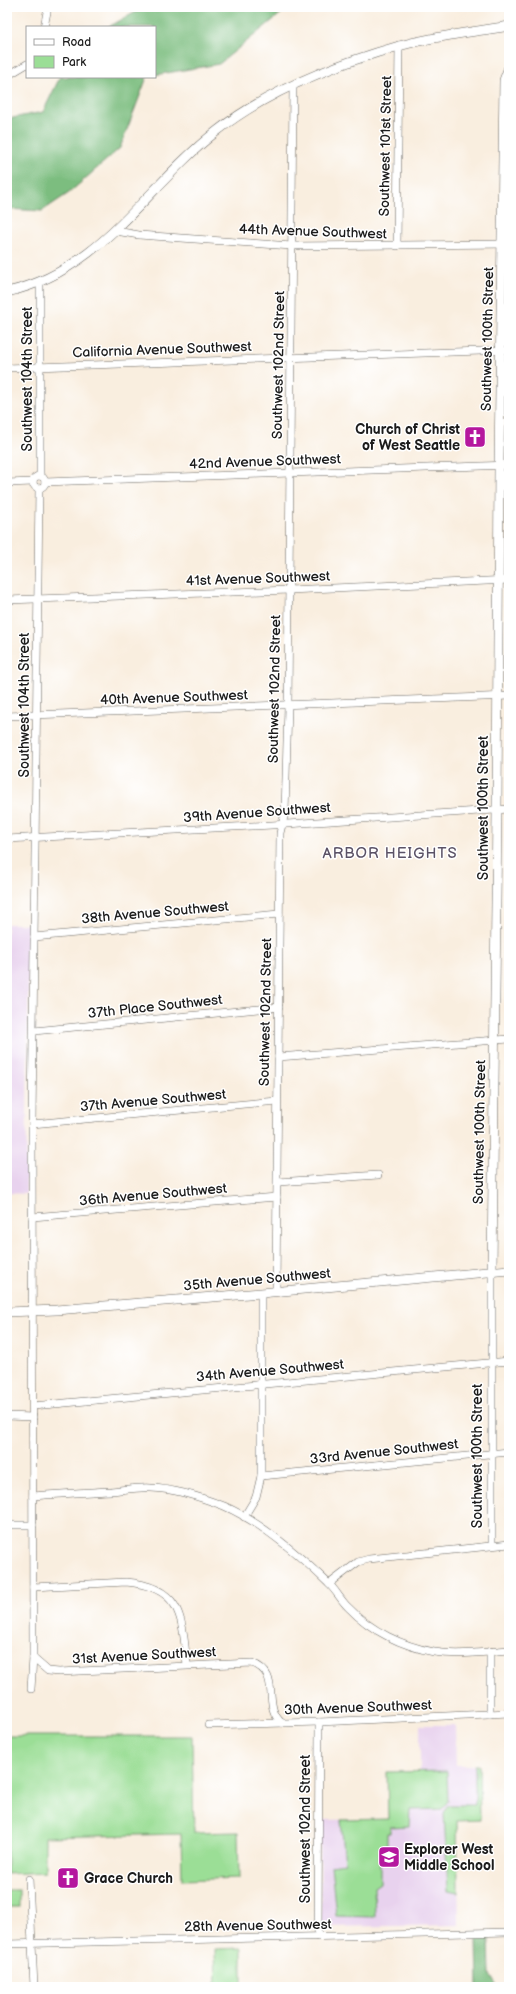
<svg xmlns="http://www.w3.org/2000/svg" width="516" height="1994" viewBox="0 0 516 1994" font-family="'Balsamiq Sans',sans-serif">
<style>
.built{fill:#e8d2ee}
.green{fill:#9bde96;stroke:#5c7d59}
.forest{fill:#7cbd7f;stroke:#4c6c4e}
.lines{fill:none;stroke-linecap:round;stroke-linejoin:round}
.street-casing{stroke:#696660;stroke-width:8}
.secondary-casing{stroke:#696660;stroke-width:10}
.street{stroke:#fff;stroke-width:7}
.secondary{stroke:#fff;stroke-width:9}
.labels{text-anchor:middle;stroke-width:3;stroke-linejoin:round;paint-order:stroke}
.street-label{font-size:14px;fill:#1c1c1c;stroke:#fff}
.poi-label{font-size:14px;font-weight:bold;fill:#1c1c1c;stroke:#fff;text-anchor:start}
.neighbourhood-label{font-size:15px;letter-spacing:1px;fill:#5b5266;stroke:#fff}
</style>
<rect width="100%" height="100%" fill="#fff"/>
<filter id="ink" filterUnits="userSpaceOnUse"><feTurbulence type="fractalNoise" baseFrequency=".025" numOctaves="2"/><feDisplacementMap in="SourceGraphic" scale="8" xChannelSelector="R" yChannelSelector="G"/><feConvolveMatrix kernelMatrix="1 2 1 2 8 2 1 2 1" color-interpolation-filters="sRGB"/></filter>
<filter id="wash" filterUnits="userSpaceOnUse"><feTurbulence type="fractalNoise" baseFrequency=".012" numOctaves="4" result="noise"/><feDisplacementMap in="SourceGraphic" scale="16" xChannelSelector="R" yChannelSelector="G"/><feGaussianBlur stdDeviation="0.9" result="paint"/><feColorMatrix in="noise" values="0 0 0 0 0 0 0 0 0 0 0 0 0 0 0 0 0 1.4 0 .05"/><feComposite in="paint" operator="in"/></filter>
<g filter="url(#wash)">
<rect width="100%" height="100%" fill="#f9eedf"/>
<g class="built">
<polygon points="7,924 29,924 26,1194 7,1193"/>
<polygon points="420,1725 455,1725 456,1765 479,1765 480,1820 457,1821 459,1925 321,1927 320,1820 388,1819 387,1772 420,1771"/>
</g>
<g class="green">
<polygon points="7,1736 192,1736 194,1833 238,1832 239,1878 182,1880 181,1834 45,1837 45,1872 7,1874"/>
<polygon points="475,1765 479,1765 480,1820 457,1821 458,1893 448,1891 444,1813 448,1805 475,1805"/>
<polygon points="447,1771 448,1801 442,1809 410,1810 409,1826 390,1827 390,1833 387,1833 387,1851 380,1851 380,1883 374,1887 375,1917 336,1916 331,1865 345,1863 341,1820 388,1819 387,1772"/>
<rect x="7" y="1890" width="12" height="17"/>
<polygon points="242,1948 242,1987 216,1987 215,1949"/>
</g>
<g class="forest">
<polygon points="145,7 289,7 219,64 155,75 155,27 108,27"/>
<polygon points="60,77 147,77 120,148 69,193 42,211 7,209 7,119 43,112"/>
<polygon points="477,1938 489,1938 490,1974 498,1987 478,1987"/>
</g>
</g>
<g filter="url(#ink)">
<g class="lines">
<g class="street-casing">
<g id="street">
<polyline points="44,27 48,7"/>
<polyline points="7,76 27,64"/>
<polyline points="116,231 139,235 292,246 509,244"/>
<polyline points="397,246 399,45"/>
<polyline points="40,283 40,476"/>
<polyline points="7,368 509,350"/>
<circle cx="39" cy="482" r="6"/>
<polyline points="45,482 509,465"/>
<polyline points="7,483 33,482"/>
<polyline points="7,600 289,590 509,580"/>
<polyline points="7,716 509,696"/>
<polyline points="7,839 272,825 509,809"/>
<polyline points="34,937 279,914"/>
<polyline points="34,1031 279,1007"/>
<polyline points="278,1057 509,1039"/>
<polyline points="32,1124 277,1101"/>
<polyline points="278,1182 378,1175"/>
<polyline points="32,1217 277,1197"/>
<polyline points="492,1271 492,1545"/>
<polyline points="276,1292 280,833 285,813 288,706 293,85"/>
<polyline points="33,1406 509,1361"/>
<polyline points="7,1416 33,1417"/>
<polyline points="261,1476 509,1452"/>
<path d="M33,1496C59,1494 85,1492 111,1491C124,1490 138,1487 151,1488C175,1489 201,1497 224,1506C261,1522 299,1555 328,1583C336,1590 341,1601 349,1608C371,1631 402,1646 434,1652C458,1656 485,1652 509,1650"/>
<polyline points="244,1517 256,1497 261,1476 261,1293"/>
<polyline points="7,1525 33,1525"/>
<polyline points="329,1584 358,1562 369,1559 509,1544"/>
<path d="M33,1587L126,1582C183,1587 182,1618 187,1665"/>
<path d="M33,1658L48,1671L59,1672L252,1663C283,1674 261,1706 282,1723"/>
<polyline points="31,1689 33,1658 32,1124 39,488"/>
<polyline points="490,1714 490,1651"/>
<polyline points="208,1725 319,1722 509,1713"/>
<polyline points="29,1879 34,1987"/>
<polyline points="318,1937 319,1722"/>
<polyline points="7,1944 509,1932"/>
</g>
</g>
<g class="secondary-casing">
<g id="secondary">
<path d="M7,292C102,271 146,186 217,131C269,90 336,64 399,46C434,36 473,32 509,26"/>
<polyline points="492,1271 497,810 499,465 504,80 509,67"/>
<polyline points="7,1312 56,1310 261,1293 509,1270"/>
</g>
</g>
<use href="#street" class="street"/>
<use href="#secondary" class="secondary"/>
</g>
</g>
<defs>
<g id="church-square" transform="scale(1.15)"><rect x="-9" y="-9" width="18" height="18" rx="4" fill="#b5179e" stroke="#fff"/><path d="M-1.2-6h2.4v3.5h3.3v2.4h-3.3V6h-2.4V-.1h-3.3v-2.4h3.3Z" fill="#fff"/></g>
<g id="school-square" transform="scale(1.15)"><rect x="-9" y="-9" width="18" height="18" rx="4" fill="#b5179e" stroke="#fff"/><path d="M0-5L7-2L0 1L-7-2ZM-4 1L0 2.5L4 1V4Q0 6-4 4Z" fill="#fff"/></g>
</defs>
<g fill-rule="evenodd">
<use href="#church-square" x="475" y="437"/>
<use href="#school-square" x="389" y="1857"/>
<use href="#church-square" x="68" y="1878"/>
</g>
<g class="labels">
<g class="street-label">
<text transform="translate(385 146) rotate(-89)" y="5">Southwest 101st Street</text>
<text transform="translate(313 231) rotate(2)" y="5">44th Avenue Southwest</text>
<text transform="translate(487 339) rotate(-89)" y="5">Southwest 100th Street</text>
<text transform="translate(162 349) rotate(-2)" y="5">California Avenue Southwest</text>
<text transform="translate(278 365) rotate(-89)" y="5">Southwest 102nd Street</text>
<text transform="translate(27 379) rotate(-90)" y="5">Southwest 104th Street</text>
<text transform="translate(265 461) rotate(-2)" y="5">42nd Avenue Southwest</text>
<text transform="translate(258 578) rotate(-2)" y="5">41st Avenue Southwest</text>
<text transform="translate(274 689) rotate(-89)" y="5">Southwest 102nd Street</text>
<text transform="translate(174 697) rotate(-2)" y="5">40th Avenue Southwest</text>
<text transform="translate(24 705) rotate(-90)" y="5">Southwest 104th Street</text>
<text transform="translate(483 808) rotate(-90)" y="5">Southwest 100th Street</text>
<text transform="translate(257 812) rotate(-4)" y="5">39th Avenue Southwest</text>
<text transform="translate(155 912) rotate(-5)" y="5">38th Avenue Southwest</text>
<text transform="translate(155 1006) rotate(-6)" y="5">37th Place Southwest</text>
<text transform="translate(265 1012) rotate(-89)" y="5">Southwest 102nd Street</text>
<text transform="translate(153 1100) rotate(-5)" y="5">37th Avenue Southwest</text>
<text transform="translate(479 1132) rotate(-89)" y="5">Southwest 100th Street</text>
<text transform="translate(153 1194) rotate(-5)" y="5">36th Avenue Southwest</text>
<text transform="translate(257 1279) rotate(-5)" y="5">35th Avenue Southwest</text>
<text transform="translate(270 1370) rotate(-5)" y="5">34th Avenue Southwest</text>
<text transform="translate(384 1451) rotate(-6)" y="5">33rd Avenue Southwest</text>
<text transform="translate(477 1456) rotate(-90)" y="5">Southwest 100th Street</text>
<text transform="translate(144 1655) rotate(-3)" y="5">31st Avenue Southwest</text>
<text transform="translate(358 1707) rotate(-2)" y="5">30th Avenue Southwest</text>
<text transform="translate(305 1829) rotate(-90)" y="5">Southwest 102nd Street</text>
<text transform="translate(258 1925) rotate(-1)" y="5">28th Avenue Southwest</text>
</g>
<g class="poi-label">
<text x="460" y="434" text-anchor="end">Church of Christ<tspan x="460" dy="16">of West Seattle</tspan></text>
<text x="404" y="1854">Explorer West<tspan x="404" dy="16">Middle School</tspan></text>
<text x="84" y="1883">Grace Church</text>
</g>
<g class="neighbourhood-label">
<text x="390" y="858">ARBOR HEIGHTS</text>
</g>
</g>
<rect width="516" height="1994" fill="none" stroke="#fff" stroke-width="24"/>
<rect x="26" y="26" width="130" height="52" fill="#ffffff" stroke="#a4a4a4"/>
<rect x="34" y="39" width="20" height="6" fill="#ffffff" stroke="#a4a4a4"/>
<text x="62" y="46" font-size="12" fill="#1c1c1c">Road</text>
<rect x="34" y="56" width="20" height="12" fill="#9bde96" stroke="#a4a4a4"/>
<text x="62" y="66" font-size="12" fill="#1c1c1c">Park</text>
</svg>
